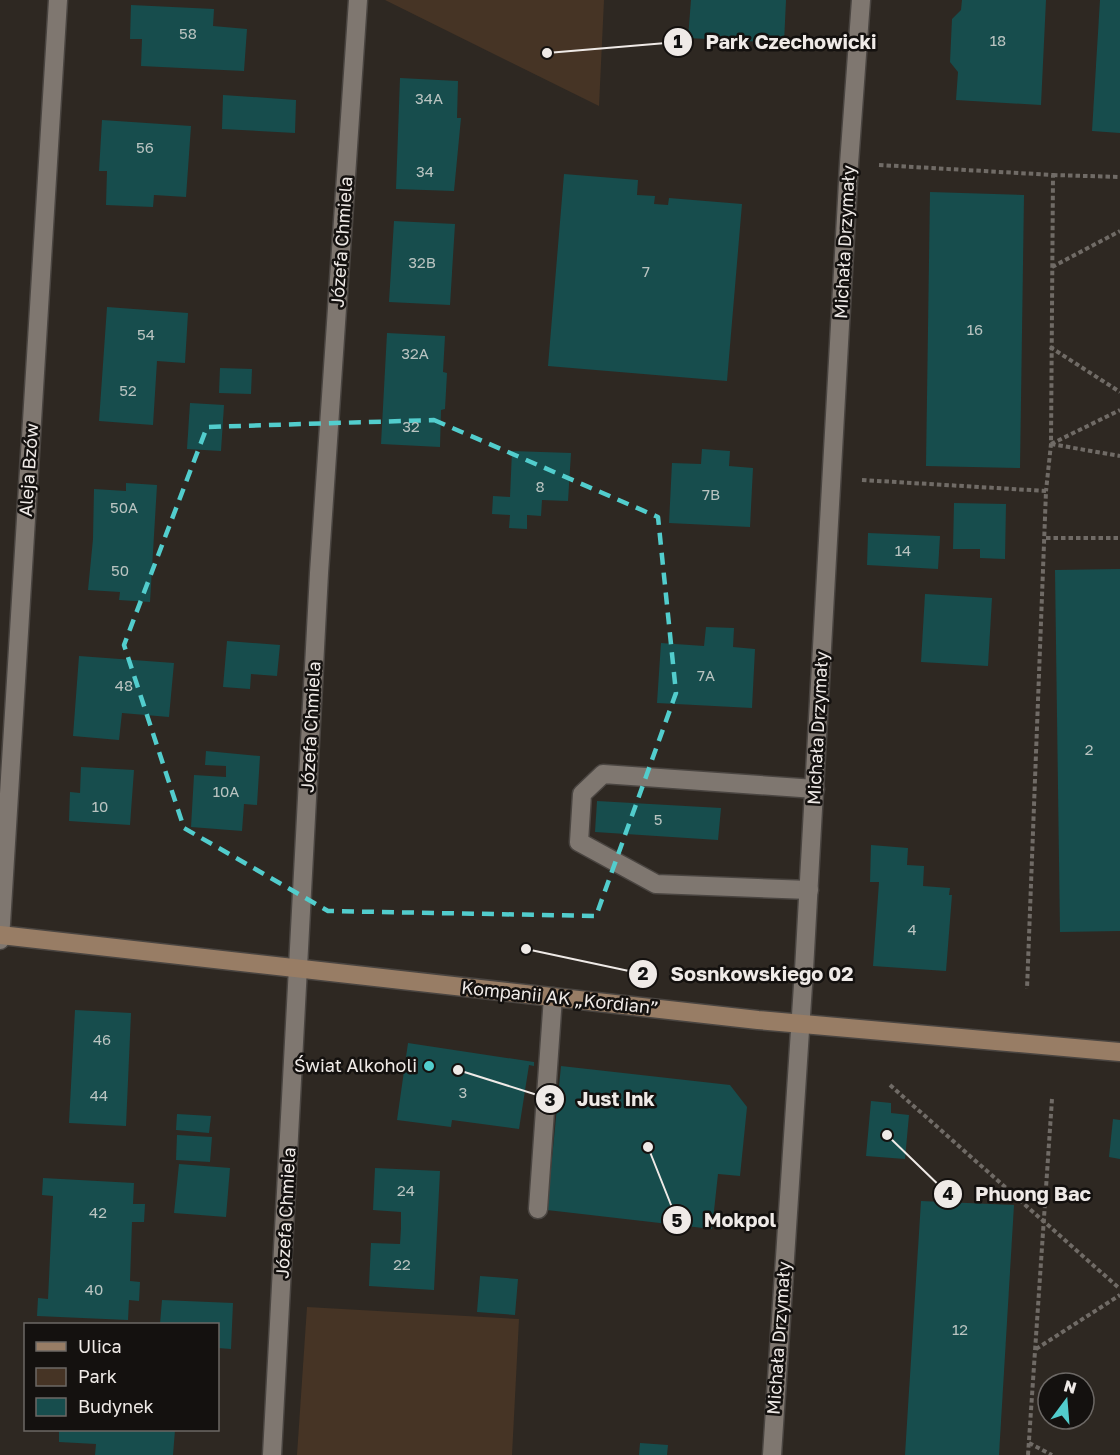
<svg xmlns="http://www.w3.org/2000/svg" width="1120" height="1455" viewBox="0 0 1120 1455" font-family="'Golos Text',sans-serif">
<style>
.green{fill:#463425}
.building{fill:#174d4d}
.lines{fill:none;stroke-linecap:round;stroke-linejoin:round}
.lane-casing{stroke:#4a4541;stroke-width:21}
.street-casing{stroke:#4a4541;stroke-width:21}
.secondary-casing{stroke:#4a4541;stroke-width:21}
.path{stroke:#706b66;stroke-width:4;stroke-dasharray:4.5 3;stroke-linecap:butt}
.lane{stroke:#7f7770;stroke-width:18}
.street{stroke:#7f7770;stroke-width:18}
.secondary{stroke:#987d65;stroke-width:18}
.marked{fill:none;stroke:#52cdcd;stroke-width:4.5;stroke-dasharray:12 8;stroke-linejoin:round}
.poi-dot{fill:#52cdcd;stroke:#14110f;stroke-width:2}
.labels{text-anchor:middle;stroke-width:5;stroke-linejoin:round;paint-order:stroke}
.number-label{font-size:15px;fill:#b9c3c0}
.street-label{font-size:18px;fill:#efeae7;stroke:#14110f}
.poi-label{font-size:18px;fill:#efeae7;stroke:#14110f;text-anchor:end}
.leader{fill:none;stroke:#efeae7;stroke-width:2}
.callout-dot{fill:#efeae7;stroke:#14110f;stroke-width:2}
.mark-label{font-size:18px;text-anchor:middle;font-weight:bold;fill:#111}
.callout-label{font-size:20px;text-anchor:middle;font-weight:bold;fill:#efeae7;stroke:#14110f;stroke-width:5;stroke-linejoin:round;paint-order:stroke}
</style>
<rect width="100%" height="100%" fill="#2e2822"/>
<g class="green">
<polygon points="385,0 604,0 599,106"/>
<polygon points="307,1307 519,1319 512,1455 297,1455"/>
</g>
<g class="building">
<polygon points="691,0 786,0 784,43 688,38"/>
<polygon points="962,0 1046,0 1041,105 956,100 958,72 950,62 952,19 961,10"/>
<polygon points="1100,0 1120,0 1120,133 1092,131"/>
<polygon points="131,5 214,9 213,26 247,29 244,71 141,66 142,39 130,39"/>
<polygon points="400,78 458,81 457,118 461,118 454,191 396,189"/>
<polygon points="223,95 296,100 295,133 222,129"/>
<polygon points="102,120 191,126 186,197 154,195 153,207 106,205 107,171 99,171"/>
<polygon points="564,174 638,180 637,195 655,196 654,204 668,205 669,198 742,204 727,381 548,366"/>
<polygon points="930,192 1024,195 1020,468 926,466"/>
<polygon points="394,221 455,224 450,305 389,302"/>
<polygon points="107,307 188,313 185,363 157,361 153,425 99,421"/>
<polygon points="387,333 445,336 443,372 447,373 445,409 441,410 440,447 381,444"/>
<polygon points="220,368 252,369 251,394 219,393"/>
<polygon points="190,403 224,405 221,451 187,449"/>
<polygon points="702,449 730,451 729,466 753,468 750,527 669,523 672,463 701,464"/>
<polygon points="512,451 571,453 568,501 542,500 541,516 527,515 527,529 509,528 510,515 492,514 493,496 510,497"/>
<polygon points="126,483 157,485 150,602 119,600 120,592 88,590 93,539 94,489 126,491"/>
<polygon points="954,503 1006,504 1005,559 980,558 980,549 953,549"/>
<polygon points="868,533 940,536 938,569 867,565"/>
<polygon points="1120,569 1120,931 1060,932 1055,570"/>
<polygon points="925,594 992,598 988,666 921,662"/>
<polygon points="706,627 734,628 733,647 755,649 752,708 657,703 661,643 704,646"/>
<polygon points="227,641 280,645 277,676 251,674 250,689 223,687"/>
<polygon points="79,656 174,663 169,717 122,713 119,740 73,736"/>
<polygon points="206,751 260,756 257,805 244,804 242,831 191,827 194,775 226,777 226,766 205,765"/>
<polygon points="81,767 134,770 130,825 69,821 70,792 80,793"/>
<polygon points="597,801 721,808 718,840 595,832"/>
<polygon points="871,845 908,848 907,865 924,866 923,886 950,888 949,895 952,895 946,971 873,966 879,882 870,882"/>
<polygon points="75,1010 131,1013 126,1126 69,1123"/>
<polygon points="408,1043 534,1062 534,1066 529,1065 519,1129 452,1120 451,1127 397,1120"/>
<polygon points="561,1066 730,1085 747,1107 740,1176 718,1174 712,1229 547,1210"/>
<polygon points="871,1101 891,1103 891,1113 909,1115 905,1159 866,1156"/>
<polygon points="177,1114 211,1116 209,1133 176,1130"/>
<polygon points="1113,1119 1120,1120 1120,1159 1109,1157"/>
<polygon points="177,1135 212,1137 210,1162 176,1160"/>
<polygon points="179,1164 230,1168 226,1217 174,1213"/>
<polygon points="375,1168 440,1171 434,1290 369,1286 371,1243 400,1244 401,1228 401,1212 373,1210"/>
<polygon points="43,1178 134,1183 133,1204 145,1204 144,1222 132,1222 130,1281 140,1282 139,1301 129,1300 128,1320 37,1316 38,1298 48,1299 53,1196 42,1195"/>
<polygon points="921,1201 1014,1205 999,1455 905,1455"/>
<polygon points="480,1276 518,1279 515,1315 477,1312"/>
<polygon points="162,1300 233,1303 231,1349 218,1348 218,1324 160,1324"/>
<polygon points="59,1430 175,1430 173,1455 95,1455 96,1444 59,1442"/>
<polygon points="640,1443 668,1445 667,1455 639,1455"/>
</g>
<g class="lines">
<g class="lane-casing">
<g id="lane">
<polyline points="809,890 656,884 579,842 582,794 603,774 815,789"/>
<polyline points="538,1209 553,997"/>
</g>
</g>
<g class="street-casing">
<g id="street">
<polyline points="0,940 58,0"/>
<polyline points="272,1455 319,573 358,0"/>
<polyline points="772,1455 804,970 849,164 861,0"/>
</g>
</g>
<g class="secondary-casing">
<polyline id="secondary" points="0,935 758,1020 1120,1052"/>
</g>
<g class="path">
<polyline points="879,165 1053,175 1051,444 1046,491"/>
<polyline points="1053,175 1120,177"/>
<polyline points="1052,267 1120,231"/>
<polyline points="1050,347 1120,392"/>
<polyline points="1051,444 1120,410"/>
<polyline points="1051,444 1120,456"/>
<polyline points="862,480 1046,491 1027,989"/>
<polyline points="1046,538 1120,538"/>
<polyline points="890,1085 1120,1289"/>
<polyline points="1036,1349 1120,1295"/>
<polyline points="1029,1443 1052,1455"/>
<polyline points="1028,1455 1052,1099"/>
</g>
<use href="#lane" class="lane"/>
<use href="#street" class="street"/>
<use href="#secondary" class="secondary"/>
</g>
<path class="marked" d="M434,420L658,517L676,693L596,916L328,911L184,828L124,645L207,427Z"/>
<circle class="poi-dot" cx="429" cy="1066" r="6"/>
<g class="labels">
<g class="number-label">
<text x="188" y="39">58</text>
<text x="998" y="46">18</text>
<text x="429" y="104">34A</text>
<text x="145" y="153">56</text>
<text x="425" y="177">34</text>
<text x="422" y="268">32B</text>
<text x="646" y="277">7</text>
<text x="975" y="335">16</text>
<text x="146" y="340">54</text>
<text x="415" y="359">32A</text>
<text x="128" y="396">52</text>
<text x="411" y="432">32</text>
<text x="540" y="492">8</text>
<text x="711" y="500">7B</text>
<text x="124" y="513">50A</text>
<text x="903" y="556">14</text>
<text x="120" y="576">50</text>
<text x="706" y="681">7A</text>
<text x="124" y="691">48</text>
<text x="1089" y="755">2</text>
<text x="226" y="797">10A</text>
<text x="100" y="812">10</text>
<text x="658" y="825">5</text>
<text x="912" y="935">4</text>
<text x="102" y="1045">46</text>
<text x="463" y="1098">3</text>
<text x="99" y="1101">44</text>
<text x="406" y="1196">24</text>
<text x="98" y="1218">42</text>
<text x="402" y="1270">22</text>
<text x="94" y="1295">40</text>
<text x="960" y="1335">12</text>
</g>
<g class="street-label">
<text transform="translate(342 242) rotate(-86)" y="6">Józefa Chmiela</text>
<text transform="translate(845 242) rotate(-87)" y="6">Michała Drzymały</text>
<text transform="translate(29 470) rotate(-86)" y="6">Aleja Bzów</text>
<text transform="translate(311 727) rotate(-87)" y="6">Józefa Chmiela</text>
<text transform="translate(818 728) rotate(-87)" y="6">Michała Drzymały</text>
<text transform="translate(560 998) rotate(6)" y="6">Kompanii AK „Kordian”</text>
<text transform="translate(286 1213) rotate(-87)" y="6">Józefa Chmiela</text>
<text transform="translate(779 1338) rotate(-86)" y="6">Michała Drzymały</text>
</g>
<g class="poi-label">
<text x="417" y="1072">Świat Alkoholi</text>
</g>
</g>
<path class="leader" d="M547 53L678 42M526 949L643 974M458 1070L550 1099M887 1135L948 1194M648 1147L677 1220"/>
<g class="callout-dot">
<circle cx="547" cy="53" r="6"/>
<circle cx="526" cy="949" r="6"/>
<circle cx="458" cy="1070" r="6"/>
<circle cx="887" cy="1135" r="6"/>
<circle cx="648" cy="1147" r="6"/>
<circle cx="678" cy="42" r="15"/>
<circle cx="643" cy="974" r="15"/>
<circle cx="550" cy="1099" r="15"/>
<circle cx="948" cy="1194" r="15"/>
<circle cx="677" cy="1220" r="15"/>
</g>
<g class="mark-label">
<text x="678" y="48">1</text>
<text x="643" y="980">2</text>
<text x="550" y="1106">3</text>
<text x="948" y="1200">4</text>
<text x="677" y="1227">5</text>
</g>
<g class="callout-label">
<text x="791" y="49">Park Czechowicki</text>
<text x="762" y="981">Sosnkowskiego 02</text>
<text x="616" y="1106">Just Ink</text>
<text x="1033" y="1201">Phuong Bac</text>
<text x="740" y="1227">Mokpol</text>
</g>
<rect x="24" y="1323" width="195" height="108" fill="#14110f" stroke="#6c6865" stroke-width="1.5"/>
<rect x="36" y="1342" width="30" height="9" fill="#987d65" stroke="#6c6865" stroke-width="1.5"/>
<text x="78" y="1353" font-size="18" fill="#efeae7">Ulica</text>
<rect x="36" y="1368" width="30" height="18" fill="#463425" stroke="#6c6865" stroke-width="1.5"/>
<text x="78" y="1383" font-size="18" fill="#efeae7">Park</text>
<rect x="36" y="1398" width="30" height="18" fill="#174d4d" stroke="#6c6865" stroke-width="1.5"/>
<text x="78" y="1413" font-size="18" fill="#efeae7">Budynek</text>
<g transform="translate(1066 1401) rotate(16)"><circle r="28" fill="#14110f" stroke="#6c6865" stroke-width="1.5"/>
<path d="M0-4.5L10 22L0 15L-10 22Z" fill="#52cdcd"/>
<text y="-9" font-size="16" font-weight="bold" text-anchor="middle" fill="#efeae7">N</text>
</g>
</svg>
